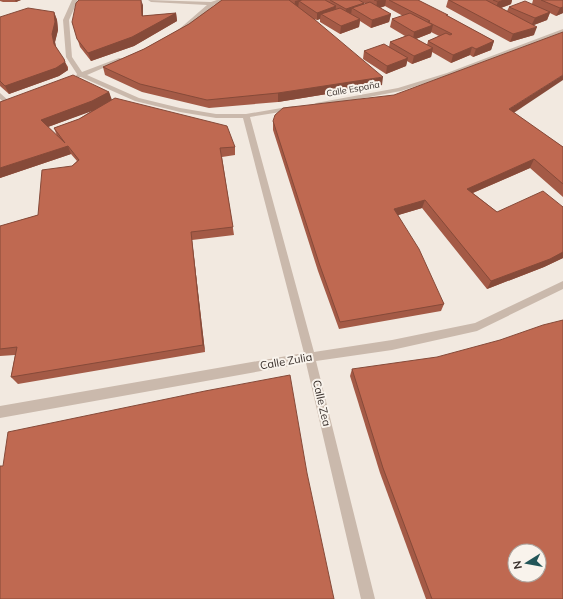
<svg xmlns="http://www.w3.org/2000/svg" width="563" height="599" viewBox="0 0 563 599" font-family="Mulish,sans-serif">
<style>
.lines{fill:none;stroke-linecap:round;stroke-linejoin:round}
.street{fill:#cab9ac;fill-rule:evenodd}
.wall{fill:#a45a46;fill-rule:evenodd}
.shaded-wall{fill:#864a39}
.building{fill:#bf6951;stroke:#864a39;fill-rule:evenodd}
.labels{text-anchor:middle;stroke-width:4;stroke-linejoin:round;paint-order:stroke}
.far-street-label{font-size:9px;fill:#382f2b;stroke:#f9f3ec}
.street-label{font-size:11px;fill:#382f2b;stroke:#f9f3ec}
</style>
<rect width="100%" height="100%" fill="#f2e9e0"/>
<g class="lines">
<g class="street">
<polygon points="72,0 78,0 69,20 72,57 82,72 119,58 124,59 87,75 139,98 180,108 216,114 246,114 293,106 297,108 293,110 250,117 314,352 392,340 475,323 563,281 563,289 477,331 392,350 316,361 375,599 361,599 306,363 0,418 0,406 304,353 243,118 216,118 180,112 135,101 81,77 77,77 76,76 77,74 66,57 63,20"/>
<polygon points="148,0 211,2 217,0 225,0 214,5 179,34 177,33 177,31 207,5 151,2"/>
<polygon points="563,29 563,33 451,75 401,91 316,107 313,105 316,103 398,88 447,73"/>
<polygon points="0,93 10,102 10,104 6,104 0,99"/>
</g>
</g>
<g class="wall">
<polygon points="0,0 21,0 16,2 3,2 0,1"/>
<path d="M222,0H359L364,3V4H366L359,0H418L494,41L491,50L473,57L470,55L451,63L432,52L431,57L412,64L407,61L406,66L386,74L363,59L364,51L389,47L390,42L405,36L390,27L392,19L403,16L385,6L380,8L391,14L389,22L371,28L360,21L359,27L340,34L320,22V19L317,20L314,19L382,85L278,102L209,108L142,92L105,75L103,67L144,49L189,24ZM431,32L439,36L428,41L427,45L416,39L431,33Z"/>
<polygon points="448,0 512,0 511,4 501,8 507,11 509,7 532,4 533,0 563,0 563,13 556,16 550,13 547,20 534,25 534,35 510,42 446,7"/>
<polygon points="143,5 143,16 176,13 177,21 134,46 91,61 80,47 72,22"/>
<polygon points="54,12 57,20 58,30 55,42 56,47 68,67 68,70 59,76 9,94 0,86 0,17"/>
<path d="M109,92L111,100L235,147V155L222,157L234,235L192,240L205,352L18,384L11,377L15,355L0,356V226L38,215L72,166L77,161L71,154L0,178V102ZM93,110L79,119L54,128L57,136L48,127Z"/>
<polygon points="514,113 563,147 563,197 530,168 473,193 497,212 563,207 563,258 544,267 487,289 422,208 398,215 444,304 441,311 339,329 318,271 273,130 273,121"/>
<polygon points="352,369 563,599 426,599 380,473 350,376"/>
</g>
<g class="shaded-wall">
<polygon points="15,0 21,0 16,2"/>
<polygon points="141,0 143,5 143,24 142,16"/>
<polygon points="299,0 313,0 299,1 298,8 294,9 295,1"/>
<polygon points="381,0 386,0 385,6 376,9 377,1"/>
<polygon points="504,0 512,0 511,4 495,10 498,2"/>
<polygon points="364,3 363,11 352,8 351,15 345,17 346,9"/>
<polygon points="336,6 335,14 321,14 320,19 317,20 317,13"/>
<polygon points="563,7 563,13 556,16 560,8"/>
<polygon points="54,12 57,20 58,30 55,42 57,52 54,44 52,34"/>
<polygon points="550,12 547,20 531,26 535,18"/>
<polygon points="176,13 177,21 134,46 91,61 88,53"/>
<polygon points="391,14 389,22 371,28 372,20"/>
<polygon points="360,19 359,27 340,34 341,26"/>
<polygon points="433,25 431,33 413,40 414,32"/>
<polygon points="537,27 534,35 510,42 513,34"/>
<polygon points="494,41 491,50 473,57 476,49"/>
<polygon points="472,47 470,55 451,63 453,55"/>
<polygon points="433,48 431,57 412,64 414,56"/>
<polygon points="408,58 406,66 386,74 387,66"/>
<polygon points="64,59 68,70 59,76 9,94 5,86"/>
<polygon points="563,75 563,80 506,118 509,109"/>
<polygon points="383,77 382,85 278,102 278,93"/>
<polygon points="109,92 112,100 95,110 45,128 41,120"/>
<polygon points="68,146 71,154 0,178 0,168"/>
<polygon points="534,159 530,168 463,197 467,189"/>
<polygon points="425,200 422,208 392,217 394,209"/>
<polygon points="191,232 192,240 205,352 203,345"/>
<polygon points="563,252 563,258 544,267 487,289 491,281"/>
</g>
<g class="building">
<polygon points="79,0 141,0 142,16 176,13 132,37 88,53 77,39 72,22 76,3"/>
<polygon points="222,0 289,0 314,19 383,77 278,93 207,100 140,84 103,67 144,49 189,24"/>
<polygon points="302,0 325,0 336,6 317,13 299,1"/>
<polygon points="330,0 359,0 364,3 346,9"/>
<polygon points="374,0 381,0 377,1"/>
<polygon points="389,0 418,0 448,15 446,15 494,41 476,49 472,47 453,55 428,41 446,33 450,35 452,34 428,22 430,21"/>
<polygon points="449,0 486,0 537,27 513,34"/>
<polygon points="493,0 504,0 498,2"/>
<polygon points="541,0 563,0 563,7 560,8"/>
<polygon points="525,1 550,12 535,18 509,7"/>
<polygon points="370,2 391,14 372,20 352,8"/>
<polygon points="28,8 54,12 55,22 52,34 54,44 64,59 65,62 56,68 5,86 0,81 0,17"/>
<polygon points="340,8 360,19 341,26 321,14"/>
<polygon points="410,13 433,25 414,32 392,19"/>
<polygon points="563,32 563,75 509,109 563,147 563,184 534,159 467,189 497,212 543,191 563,207 563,252 550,259 491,281 425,200 394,209 419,249 444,304 340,322 319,263 273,121 275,115 283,108 394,95"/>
<polygon points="409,35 433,48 414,56 390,42"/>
<polygon points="384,44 408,58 387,66 364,51"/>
<polygon points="73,75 109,92 92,101 41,120 65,143 54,128 79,119 115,98 227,126 235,147 220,148 233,227 191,232 203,345 11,377 17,347 0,349 0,226 38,215 42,170 72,166 79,160 68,146 0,168 0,102"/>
<path d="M563,320V599H432L383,468L352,369L437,357L500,340L543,325ZM515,551H539V575H515Z"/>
<polygon points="290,375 307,473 334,599 0,599 0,466 3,466 8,432 205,391"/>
</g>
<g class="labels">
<g class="far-street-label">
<text transform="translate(353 89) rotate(-10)" y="3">Calle España</text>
</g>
<g class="street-label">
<text transform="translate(286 361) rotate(-10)" y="4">Calle Zulia</text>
<text transform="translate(322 403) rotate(77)" y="4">Calle Zea</text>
</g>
</g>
<g transform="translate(527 563) rotate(259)"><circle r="19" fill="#f9f3ec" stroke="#aca59f"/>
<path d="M0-3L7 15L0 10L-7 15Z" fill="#225558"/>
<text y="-6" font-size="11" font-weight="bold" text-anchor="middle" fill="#382f2b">N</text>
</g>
</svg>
